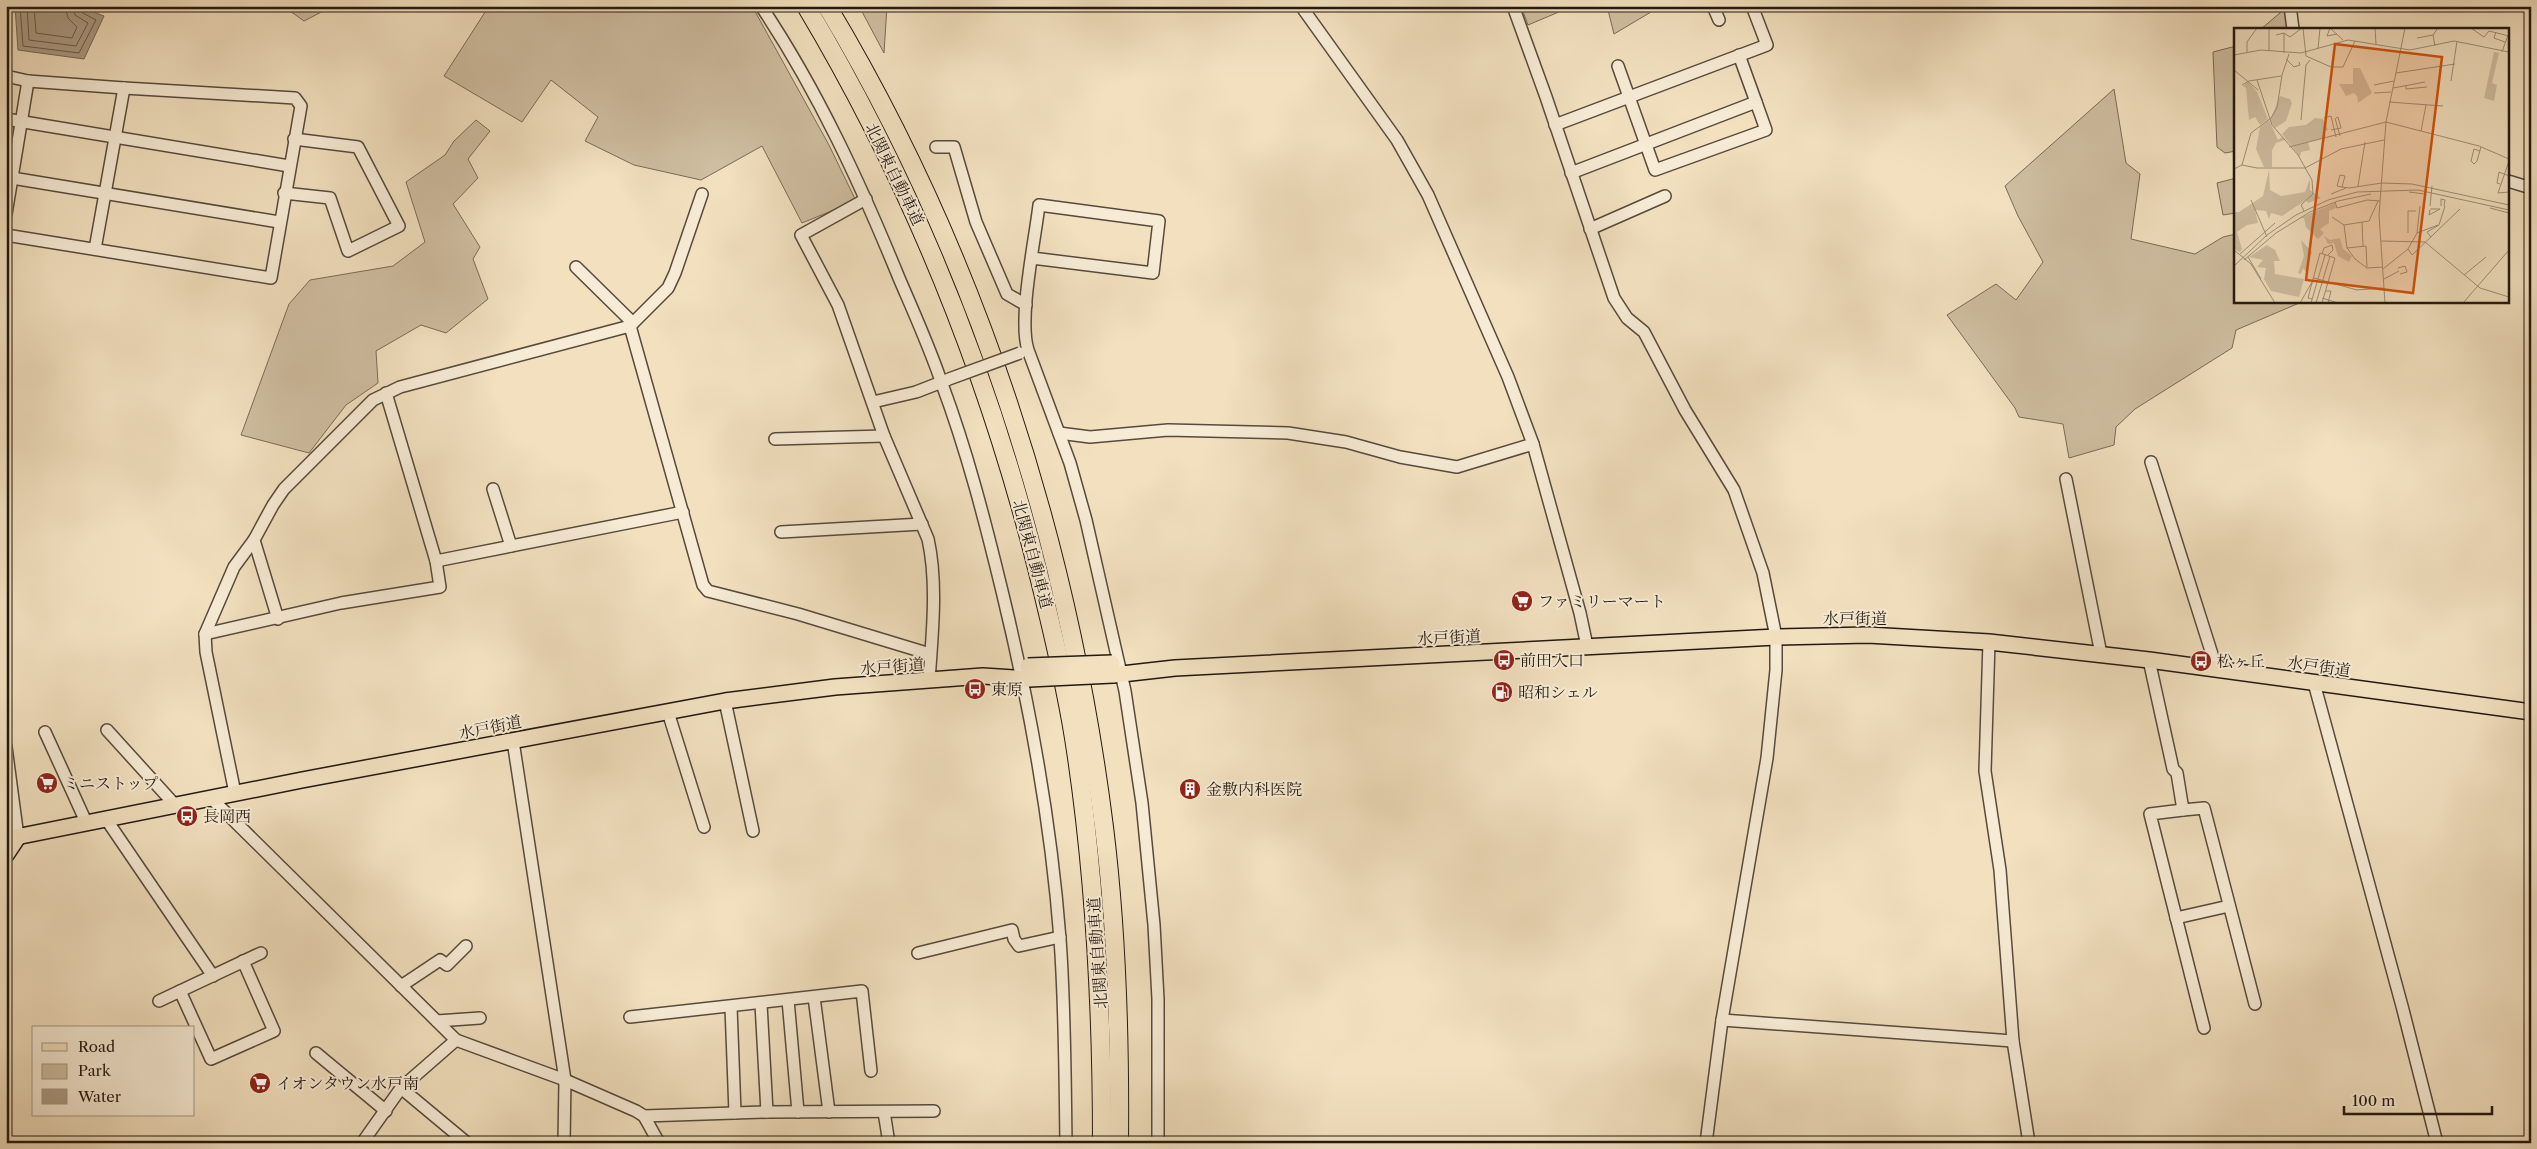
<svg xmlns="http://www.w3.org/2000/svg" width="2537" height="1149" viewBox="0 0 2537 1149" font-family="'Libre Caslon Text','Noto Serif JP',serif">
<style>
.green{fill:#cfbea1;stroke:#796b58}
.water{fill:#ac9c84;stroke:#756756}
.lines{fill:none;stroke-linecap:round;stroke-linejoin:round}
.shore{stroke:#685a4a;stroke-width:1}
.minor-casing{stroke:#574a3c;stroke-width:14}
.major-casing{stroke:#231810;stroke-width:18}
.highway-casing{stroke:#231810;stroke-width:20}
.minor{stroke:#f7ebd5;stroke-width:11}
.major{stroke:#f2e0bf;stroke-width:15}
.highway{stroke:#f2e0bf;stroke-width:18}
.minor-bridge-casing{stroke:#574a3c;stroke-width:14;stroke-linecap:butt}
.major-bridge-casing{stroke:#231810;stroke-width:18;stroke-linecap:butt}
.minor-bridge{stroke:#f7ebd5;stroke-width:11}
.major-bridge{stroke:#f2e0bf;stroke-width:15}
.labels{text-anchor:middle;stroke-width:4;stroke-linejoin:round;paint-order:stroke}
.street-label{font-size:16px;fill:#231810;stroke:#f7ebd5}
.poi-label{font-size:16px;fill:#231810;stroke:#f7ebd5;text-anchor:start}
.inset-road{fill:none;stroke:#9f9079;stroke-width:1}
.view{fill:#d4520c;fill-opacity:0.15;stroke:#d4520c;stroke-width:2.5}
.inset-edge{fill:none;stroke:#231810;stroke-width:2.5}
</style>
<rect width="100%" height="100%" fill="#f2e0bf"/>
<filter id="stains"><feTurbulence type="fractalNoise" baseFrequency=".004" numOctaves="4"/><feColorMatrix values="0 0 0 0 .2 0 0 0 0 .09 0 0 0 0 .02 0 0 0 .5 -.17"/></filter>
<radialGradient id="worn" r=".72"><stop offset=".6" stop-color="#630" stop-opacity="0"/><stop offset="1" stop-color="#630" stop-opacity=".3"/></radialGradient>
<g class="green">
<polygon points="192,6 333,6 304,21 290,11"/>
<polygon points="489,6 752,6 829,145 856,201 802,223 762,146 701,180 634,165 585,141 598,117 551,80 522,122 444,76"/>
<polygon points="859,6 887,6 884,53"/>
<polygon points="1521,6 1573,6 1528,25"/>
<polygon points="1607,6 1655,6 1651,12 1614,34"/>
<polygon points="2287,7 2289,29 2261,29"/>
<polygon points="2236,46 2236,151 2225,153 2217,147 2213,52"/>
<polygon points="2114,89 2126,163 2140,174 2131,239 2195,254 2223,237 2236,234 2236,301 2304,301 2236,330 2232,348 2135,409 2116,427 2114,445 2069,458 2063,424 2019,417 2015,408 1947,315 1996,284 2016,300 2043,262 2018,216 2005,186"/>
<polygon points="476,120 490,131 468,159 478,178 453,204 480,247 473,259 488,299 446,333 421,325 376,351 378,383 346,405 309,453 241,435 289,304 310,280 393,266 425,242 406,182 445,155 454,141"/>
<polygon points="2236,178 2236,213 2223,215 2217,183"/>
</g>
<polygon class="water" points="15,6 78,6 104,16 84,59 18,50"/>
<g class="lines">
<g class="shore">
<polyline points="20,6 23,46 79,53 96,20 81,12 79,6"/>
<polyline points="27,6 29,40 76,46 88,23 75,15 73,6"/>
<polyline points="34,6 36,33 72,38 77,27 68,18 65,6"/>
</g>
<g class="minor-casing">
<g id="minor">
<path d="M761,6C818,91 861,185 899,278C914,313 930,348 942,384C967,451 985,521 1002,591C1030,706 1051,821 1060,939C1065,1007 1065,1075 1066,1143"/>
<polyline points="1301,6 1397,140 1428,195 1508,377 1533,444 1580,613 1587,646"/>
<polyline points="1513,6 1546,97 1614,298 1627,318 1644,332 1685,410 1734,490 1763,573 1776,637 1776,670 1767,758 1722,1020 1706,1143"/>
<polyline points="1713,6 1719,20"/>
<polyline points="2290,6 2293,29"/>
<polyline points="1618,66 1655,170 1766,130 1756,102"/>
<polyline points="6,76 28,81 124,88 295,98 301,106 271,278 6,235"/>
<polyline points="6,119 289,166"/>
<polyline points="1555,125 1767,45 1752,6"/>
<polyline points="936,147 954,147 976,222 1007,294 1026,305"/>
<polyline points="1571,173 1756,102 1739,55"/>
<polyline points="6,177 279,222"/>
<polyline points="2508,181 2531,188"/>
<polyline points="284,193 330,198 348,251 399,226 358,147 294,139"/>
<path d="M866,199L801,235L838,305L884,436L928,539C938,584 932,635 929,681"/>
<polyline points="6,214 28,81"/>
<polyline points="1590,229 1665,196"/>
<polyline points="95,249 124,88"/>
<path d="M1032,258L1153,273L1159,221L1039,205C1035,240 1018,319 1028,350L1070,463L1086,520L1125,691L1142,803L1154,925L1158,999V1143"/>
<polyline points="576,267 633,323"/>
<polyline points="630,326 703,585 708,591 798,614 930,654"/>
<polyline points="873,402 916,392 947,380"/>
<polyline points="1059,433 1090,437 1168,430 1288,433 1346,442 1400,457 1457,467 1533,444"/>
<polyline points="775,439 884,436"/>
<polyline points="2151,462 2217,670"/>
<polyline points="2066,479 2101,654"/>
<polyline points="493,489 511,546"/>
<polyline points="781,532 922,524"/>
<polyline points="254,540 278,619"/>
<polyline points="436,561 683,512"/>
<polyline points="205,634 341,603 440,587 436,561 386,393"/>
<polyline points="1989,642 1985,771 2000,870 2013,1041 2029,1143"/>
<polyline points="2149,660 2173,769 2177,773 2183,810 2204,808 2255,1004"/>
<polyline points="2314,683 2402,1006 2437,1143"/>
<polyline points="725,701 753,831"/>
<polyline points="668,712 704,827"/>
<polyline points="107,730 175,805"/>
<polyline points="45,732 87,824"/>
<polyline points="513,741 565,1080 564,1143"/>
<polyline points="6,747 18,837"/>
<polyline points="235,793 206,652 205,634 234,567 254,540 273,505 284,489 373,400 400,387 630,326 668,288 675,273 702,194"/>
<polyline points="211,798 456,1040 565,1080 636,1111 644,1116 659,1143"/>
<polyline points="2183,810 2150,814 2204,1028"/>
<polyline points="106,819 213,976"/>
<polyline points="2176,918 2229,906"/>
<polyline points="918,953 1012,930 1014,939 1019,946 1060,937"/>
<polyline points="401,986 440,960 447,965 466,946"/>
<polyline points="180,991 211,1059 274,1031 243,961"/>
<polyline points="814,997 829,1112"/>
<polyline points="788,1000 798,1112"/>
<polyline points="159,1001 261,953"/>
<polyline points="761,1004 767,1112"/>
<polyline points="731,1007 735,1113"/>
<polyline points="630,1017 862,991 871,1071"/>
<polyline points="1722,1020 2013,1041"/>
<polyline points="437,1021 480,1018"/>
<polyline points="456,1040 401,1088 467,1143"/>
<polyline points="316,1053 386,1111"/>
<polyline points="884,1112 889,1143"/>
<polyline points="644,1116 767,1112 934,1111"/>
<polyline points="362,1143 401,1088"/>
</g>
</g>
<g class="major-casing">
<g id="major">
<polyline points="1113,675 1175,668 1776,637 1868,635 1989,642 2149,660 2531,712"/>
<polyline points="6,839 302,780 725,701 835,687 983,676 1029,679"/>
<polyline points="6,855 18,837"/>
</g>
</g>
<g class="highway-casing">
<g id="highway">
<path d="M806,6C911,182 987,370 1037,568C1051,624 1065,681 1074,738C1095,872 1102,1007 1102,1143"/>
<path d="M827,6C976,254 1068,540 1104,827C1117,932 1120,1037 1119,1143"/>
</g>
</g>
<use href="#minor" class="minor"/>
<use href="#major" class="major"/>
<use href="#highway" class="highway"/>
<g class="minor-bridge-casing">
<polyline id="minor-bridge" points="949,379 1020,353"/>
</g>
<g class="major-bridge-casing">
<g id="major-bridge">
<polyline points="1028,666 1112,663"/>
<polyline points="1029,679 1113,675"/>
</g>
</g>
<use href="#minor-bridge" class="minor-bridge"/>
<use href="#major-bridge" class="major-bridge"/>
</g>
<defs>
<g id="supermarket-disc" transform="scale(1.125)"><circle r="9.5" fill="#8f2418" stroke="#f7ebd5"/><path d="M-6-5.5h2.5l.6 2H6L4.5 2H-2.5L-4.4-4H-6ZM-1.5 3.2a1.3 1.3 0 1 0 .1 0ZM3 3.2a1.3 1.3 0 1 0 .1 0Z" fill="#fff"/></g>
<g id="bus-disc" transform="scale(1.125)"><circle r="9.5" fill="#8f2418" stroke="#f7ebd5"/><path d="M-5-6H5V4H4V6H2V4H-2V6H-4V4H-5ZM-3.5-4V0h7V-4ZM-3.5 1.2v1.5H-2V1.2ZM2 1.2v1.5H3.5V1.2Z" fill="#fff"/></g>
<g id="fuel-disc" transform="scale(1.125)"><circle r="9.5" fill="#8f2418" stroke="#f7ebd5"/><path d="M-5.5-6h7V0h2V4h1.3V-2.5L3-4.5l.8-.8L6-3V5H2.5V1h-1V6h-7ZM-4.2-4.7v3.2H.2V-4.7Z" fill="#fff"/></g>
<g id="building-disc" transform="scale(1.125)"><circle r="9.5" fill="#8f2418" stroke="#f7ebd5"/><path d="M-4-6H4V6H1V3H-1V6H-4ZM-2.5-4.3h1.7v1.8h-1.7ZM.8-4.3h1.7v1.8H.8ZM-2.5-1h1.7V.8h-1.7ZM.8-1h1.7V.8H.8Z" fill="#fff"/></g>
</defs>
<g fill-rule="evenodd">
<use href="#supermarket-disc" x="1522" y="601"/>
<use href="#bus-disc" x="1504" y="660"/>
<use href="#bus-disc" x="2201" y="661"/>
<use href="#bus-disc" x="975" y="689"/>
<use href="#fuel-disc" x="1502" y="692"/>
<use href="#supermarket-disc" x="47" y="783"/>
<use href="#building-disc" x="1190" y="789"/>
<use href="#bus-disc" x="187" y="816"/>
<use href="#supermarket-disc" x="260" y="1083"/>
</g>
<g class="labels">
<g class="street-label">
<text transform="translate(895 174) rotate(64)" y="6">北関東自動車道</text>
<text transform="translate(1033 554) rotate(75)" y="6">北関東自動車道</text>
<text x="1855" y="624">水戸街道</text>
<text transform="translate(1449 637) rotate(-3)" y="6">水戸街道</text>
<text transform="translate(892 666) rotate(-4)" y="6">水戸街道</text>
<text transform="translate(2319 666) rotate(8)" y="6">水戸街道</text>
<text transform="translate(490 727) rotate(-11)" y="6">水戸街道</text>
<text transform="translate(1097 953) rotate(-94)" y="6">北関東自動車道</text>
</g>
<g class="poi-label">
<text x="1538" y="607">ファミリーマート</text>
<text x="1520" y="666">前田入口</text>
<text x="2217" y="667">松ヶ丘</text>
<text x="991" y="695">東原</text>
<text x="1518" y="698">昭和シェル</text>
<text x="63" y="789">ミニストップ</text>
<text x="1206" y="795">金敷内科医院</text>
<text x="203" y="822">長岡西</text>
<text x="276" y="1089">イオンタウン水戸南</text>
</g>
</g>
<g transform="translate(2234 28)">
<rect width="275" height="275" fill="#f2e0bf"/>
<path d="M260,24L265,25L258,55L263,57L260,73L250,70ZM119,40H126L138,65L124,75L123,68L120,65L112,68L105,56H119ZM14,54L23,64L34,91L26,97L21,89L15,92L12,60L9,58ZM46,68L56,71L58,75L52,93L41,100L36,92ZM81,90L89,91L94,102L90,103L92,110L74,114L76,122L67,124L66,129L48,106L55,99L72,97ZM35,92L44,112L48,109L51,112L42,115L38,122V139H30L22,121L26,99ZM35,142L36,162L47,168L71,164L76,151V162L87,170L74,175L72,172L48,188L37,185L35,191L32,183L21,182L24,195L13,197L3,204L8,221L6,224L0,221V184H5L29,168ZM101,175L102,180L95,183V195L86,201L90,205L84,211L72,199L70,190H66ZM90,208L96,212L106,210L109,221L118,228L115,234L104,228L100,215L94,216ZM67,212L78,224L72,244L69,240L67,246L64,245L70,228ZM33,217L41,222L46,233H40L41,246L70,251L65,269L37,263L30,251L32,240L23,239L29,232L15,229Z" fill="#cfbea1"/>
<path class="inset-road" d="M35,0V23M69,0L72,28L97,39H109L121,13M96,0L93,8L103,6M96,0L109,12M141,0L142,16M237,0L250,9L255,3L275,8M262,4L260,10L271,14M42,7L50,5L56,9L68,0M183,10L199,7M201,18L199,7L204,0M84,21L86,0M13,24V14L23,0M268,24L274,7M50,25V5M0,27L27,22L67,25L114,12L176,22L220,13L275,24M52,31L60,39L66,37L65,34M0,42L24,62M162,45L221,36M23,52L38,97L64,127L78,152L79,166L67,177L70,183M217,53L223,13M8,57L15,53L47,48M140,57L160,53M172,58V61L193,59M159,60L191,54M140,65L157,64M155,74L209,78M90,90L97,88L102,109M101,90L106,108M67,92L72,37L76,32M97,102L107,100L104,89L102,90M187,103L192,77M55,119L152,94L245,118L275,131M246,123L240,121L237,133L240,136L243,133L247,119M275,133L264,165L275,164M8,137L17,105L37,90L43,80L48,47L55,26M0,141L8,137L23,140H71L107,121L150,112M266,156L263,155L265,144L275,148M124,158L131,114M108,159L111,148L106,147L103,158L108,159L115,160L148,155L178,156L275,177M175,164L191,166M97,166L112,160M17,172L33,209M101,174L103,180L133,172L146,173M196,178L198,158M207,178V171L211,172L210,178M256,180L275,185M196,182L195,187L206,181H196M98,189L110,197L113,220L121,231L133,240L149,239M128,194L129,218M110,197L135,193L144,173M174,205V183H182M183,205L204,197M197,209L193,204L205,197L211,178M147,213L191,214L246,260L275,269M113,220L132,218L133,239M174,221L178,227L226,181M0,222L17,236L41,275M6,226L41,195M88,226L90,220L98,217L99,222L93,228M14,229L27,251M10,232L42,205L76,184L104,173L137,166M0,238L33,207L62,187L94,172L123,164L184,162L275,182M164,240L171,238L173,244L166,246M149,241L174,221L183,205L186,178M230,247L252,229M80,250L123,262L150,260M150,251L165,243M92,263H97L94,275M88,270L104,275M78,271L74,270L86,225L101,230L88,275M66,275L78,254M77,275L91,227M82,275L96,228M151,275L145,187L152,94L171,0M229,275L275,222"/>
<path class="view" d="M101,16L208,29L179,265L72,252Z"/>
<rect width="275" height="275" class="inset-edge"/>
</g>
<rect width="2537" height="1149" fill="none" stroke="#f2e0bf" stroke-width="25"/>
<rect x="8" y="8" width="2522" height="1134" fill="none" stroke="#231810" stroke-width="2.5"/>
<rect x="12" y="12" width="2512" height="1124" fill="none" stroke="#231810"/>
<rect x="32" y="1026" width="162" height="90" fill="#f7ebd5" stroke="#a29786"/>
<rect x="42" y="1043" width="25" height="8" fill="#f2e0bf" stroke="#a29786"/>
<text x="78" y="1052" font-size="15" fill="#231810">Road</text>
<rect x="42" y="1064" width="25" height="15" fill="#cfbea1" stroke="#a29786"/>
<text x="78" y="1076" font-size="15" fill="#231810">Park</text>
<rect x="42" y="1089" width="25" height="15" fill="#ac9c84" stroke="#a29786"/>
<text x="78" y="1102" font-size="15" fill="#231810">Water</text>
<path d="M2344 1106v8h148v-8" fill="none" stroke="#231810" stroke-width="2.5"/>
<text x="2352" y="1106" font-size="15" fill="#231810" stroke="#f7ebd5" stroke-width="4" paint-order="stroke">100 m</text>
<rect width="100%" height="100%" filter="url(#stains)"/>
<rect width="100%" height="100%" fill="url(#worn)"/>
</svg>
